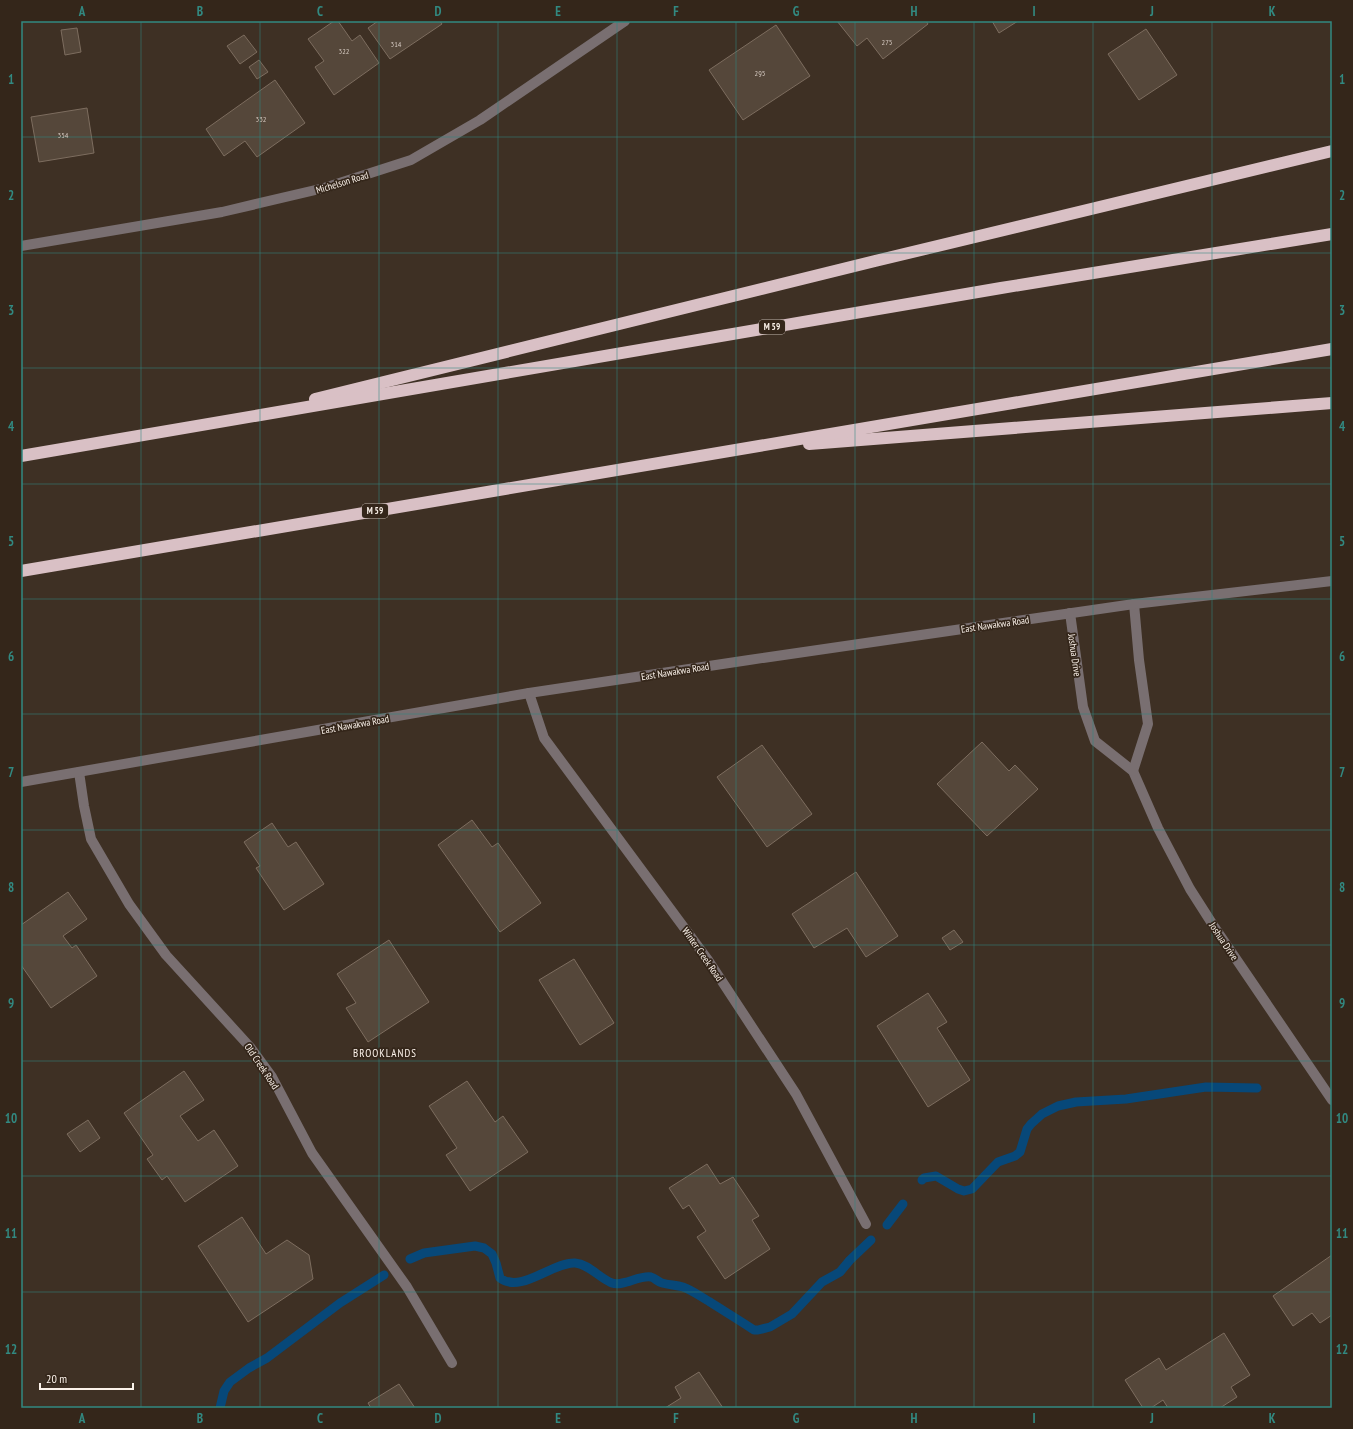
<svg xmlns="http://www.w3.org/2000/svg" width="1353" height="1429" viewBox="0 0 1353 1429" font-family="'PT Sans Narrow',sans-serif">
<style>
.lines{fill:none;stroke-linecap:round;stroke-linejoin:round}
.stream{stroke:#074879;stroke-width:9}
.building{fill:#55473a;stroke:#7d6d5f}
.street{stroke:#796f71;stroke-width:10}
.highway{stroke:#d9c0c5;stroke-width:12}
.grid{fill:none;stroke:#328981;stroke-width:1;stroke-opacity:0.55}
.labels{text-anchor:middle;stroke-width:3.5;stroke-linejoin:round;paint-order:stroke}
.number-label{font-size:8px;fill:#d2c7be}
.shield{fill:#34261a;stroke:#bfb5ac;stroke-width:1}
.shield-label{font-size:9px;font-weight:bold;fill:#fbf2ea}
.street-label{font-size:10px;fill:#fbf2ea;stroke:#34261a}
.neighbourhood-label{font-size:11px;letter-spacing:1px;fill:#fbf2ea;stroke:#34261a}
.neatline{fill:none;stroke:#328981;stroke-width:1.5}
.grid-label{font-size:13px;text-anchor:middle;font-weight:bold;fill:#328981}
</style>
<rect width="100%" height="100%" fill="#3e3024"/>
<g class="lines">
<g class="stream">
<polyline points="922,1180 924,1178 936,1176 958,1189 964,1191 972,1189 998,1162 1015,1156 1020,1152 1027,1129 1031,1124 1042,1114 1058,1106 1076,1102 1126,1099 1206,1087 1257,1088"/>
<polyline points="887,1225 903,1204"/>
<path d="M410,1259L424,1253L475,1246L484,1248L492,1254L496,1263L500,1278C521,1294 552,1262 575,1263C589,1264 599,1278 612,1283C623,1287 639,1275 651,1277C655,1278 658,1282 662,1283C669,1285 676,1285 683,1287C692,1290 701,1297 710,1302C724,1311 739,1320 754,1330H758L770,1327L792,1314L822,1282L840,1272L850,1260L871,1240"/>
<polyline points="220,1408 224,1391 230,1382 249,1368 267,1358 340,1303 384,1275"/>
</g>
</g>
<g class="building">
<polygon points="334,21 338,21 352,41 360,35 379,63 334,95 315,67 324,61 308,39"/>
<polygon points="378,21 440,21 442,24 390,59 368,28"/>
<polygon points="837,21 926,21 928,24 883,59 867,38 857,46"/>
<polygon points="992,21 1018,21 999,33"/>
<polygon points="776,25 810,76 743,120 709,70"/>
<polygon points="77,28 81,52 65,55 61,30"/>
<polygon points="1146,29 1177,75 1139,100 1108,54"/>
<polygon points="244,35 257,52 240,64 227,46"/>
<polygon points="259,60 268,72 257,79 249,67"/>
<polygon points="275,80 305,123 257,157 245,141 224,156 206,129"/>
<polygon points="87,108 94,153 39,162 31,117"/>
<polygon points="982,742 1009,771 1015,765 1038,789 987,836 937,784"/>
<polygon points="762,745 812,814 767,847 717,777"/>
<polygon points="472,820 492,847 498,843 541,903 500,932 438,845"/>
<polygon points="272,823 288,847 296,842 324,884 284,910 256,868 260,866 244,842"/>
<polygon points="856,872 898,936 866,957 847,928 814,948 792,914"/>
<polygon points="68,892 87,919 63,936 72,948 76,945 97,976 51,1008 21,965 21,925"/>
<polygon points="954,930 963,942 950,950 942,938"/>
<polygon points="389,940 429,1002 368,1042 346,1008 356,1003 337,974"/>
<polygon points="574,959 614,1023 580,1045 539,980"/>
<polygon points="928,993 947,1022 937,1028 970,1080 928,1107 877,1026"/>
<polygon points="184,1071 204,1100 180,1116 198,1141 214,1130 238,1166 185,1202 167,1176 162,1180 147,1159 153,1155 124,1113"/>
<polygon points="467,1081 495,1122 503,1116 528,1152 470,1191 446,1155 457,1148 429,1106"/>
<polygon points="88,1120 100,1138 80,1152 67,1134"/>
<polygon points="707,1164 720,1184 733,1177 759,1216 752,1220 770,1249 725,1279 697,1237 706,1231 689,1205 683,1209 669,1188"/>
<polygon points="242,1217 266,1254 287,1240 309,1255 313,1279 248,1322 198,1246"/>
<polygon points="1332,1255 1332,1315 1320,1323 1312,1313 1293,1326 1273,1296"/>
<polygon points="1224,1333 1250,1375 1231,1387 1237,1397 1220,1408 1168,1408 1163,1400 1151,1408 1143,1408 1125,1380 1159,1358 1166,1370"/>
<polygon points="699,1372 723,1408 665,1408 681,1398 675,1387"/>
<polygon points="399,1384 415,1408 371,1408 368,1403"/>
</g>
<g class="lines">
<g class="street">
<polyline points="21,246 222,212 324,188 411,160 480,120 625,21"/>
<polyline points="1070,613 1083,707 1095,741 1133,771 1158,828 1190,889 1213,925 1332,1100"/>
<polyline points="529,693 544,738 708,960 796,1094 866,1224"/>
<polyline points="1133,771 1148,724 1139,660 1134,604"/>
<polyline points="79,772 84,806 91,839 129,904 166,955 250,1047 272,1077 312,1153 407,1287 452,1363"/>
<polyline points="21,782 529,693 749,660 1134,604 1332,581"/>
</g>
<g class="highway">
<polyline points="315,399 875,261 1332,151"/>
<polyline points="809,444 1332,403"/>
<polyline points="21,456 1001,288 1332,234"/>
<polyline points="21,571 1332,349"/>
</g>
</g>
<path class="grid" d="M141,21V1408M260,21V1408M379,21V1408M498,21V1408M617,21V1408M736,21V1408M855,21V1408M974,21V1408M1093,21V1408M1212,21V1408M21,137H1332M21,253H1332M21,368H1332M21,484H1332M21,599H1332M21,714H1332M21,830H1332M21,945H1332M21,1061H1332M21,1176H1332M21,1292H1332"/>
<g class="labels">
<g class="number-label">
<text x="887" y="45">275</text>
<text x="396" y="47">314</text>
<text x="344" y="54">322</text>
<text x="760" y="76">295</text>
<text x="261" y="122">332</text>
<text x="63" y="138">354</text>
</g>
<g class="shield">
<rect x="759" y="320" width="26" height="14" rx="3"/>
<rect x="362" y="504" width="26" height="14" rx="3"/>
</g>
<g class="shield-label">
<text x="772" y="330">M 59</text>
<text x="375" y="514">M 59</text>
</g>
<g class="street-label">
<text transform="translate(342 182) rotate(-17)" y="4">Michelson Road</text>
<text transform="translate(995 624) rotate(-8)" y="4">East Nawakwa Road</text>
<text transform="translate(1075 655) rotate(82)" y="4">Joshua Drive</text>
<text transform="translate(675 671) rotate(-9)" y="4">East Nawakwa Road</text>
<text transform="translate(355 724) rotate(-10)" y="4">East Nawakwa Road</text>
<text transform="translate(1224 941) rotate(56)" y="4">Joshua Drive</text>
<text transform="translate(703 954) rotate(55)" y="4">Winter Creek Road</text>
<text transform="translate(262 1066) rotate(56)" y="4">Old Creek Road</text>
</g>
<g class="neighbourhood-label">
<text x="385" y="1057">BROOKLANDS</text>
</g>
</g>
<rect width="1353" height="1429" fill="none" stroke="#34261a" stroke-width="44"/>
<path d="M40 1383v6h93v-6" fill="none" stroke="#fbf2ea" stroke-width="2"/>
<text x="46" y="1383" font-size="12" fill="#fbf2ea" stroke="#34261a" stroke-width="3" paint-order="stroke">20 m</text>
<rect x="22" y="22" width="1309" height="1385" class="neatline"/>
<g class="grid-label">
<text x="82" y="16">A</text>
<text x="200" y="16">B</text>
<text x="320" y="16">C</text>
<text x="438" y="16">D</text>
<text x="558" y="16">E</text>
<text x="676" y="16">F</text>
<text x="796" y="16">G</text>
<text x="914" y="16">H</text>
<text x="1034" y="16">I</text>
<text x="1152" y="16">J</text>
<text x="1272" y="16">K</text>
<text x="11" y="84">1</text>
<text x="1342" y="84">1</text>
<text x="11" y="200">2</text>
<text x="1342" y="200">2</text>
<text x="11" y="315">3</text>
<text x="1342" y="315">3</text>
<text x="11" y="431">4</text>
<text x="1342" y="431">4</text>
<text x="11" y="546">5</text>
<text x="1342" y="546">5</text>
<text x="11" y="661">6</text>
<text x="1342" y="661">6</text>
<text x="11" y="777">7</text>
<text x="1342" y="777">7</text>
<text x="11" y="892">8</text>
<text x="1342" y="892">8</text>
<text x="11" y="1008">9</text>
<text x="1342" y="1008">9</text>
<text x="11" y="1123">10</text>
<text x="1342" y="1123">10</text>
<text x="11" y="1238">11</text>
<text x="1342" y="1238">11</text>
<text x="11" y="1354">12</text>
<text x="1342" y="1354">12</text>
<text x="82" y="1423">A</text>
<text x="200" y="1423">B</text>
<text x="320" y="1423">C</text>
<text x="438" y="1423">D</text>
<text x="558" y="1423">E</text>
<text x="676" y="1423">F</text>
<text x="796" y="1423">G</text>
<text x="914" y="1423">H</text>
<text x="1034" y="1423">I</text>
<text x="1152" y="1423">J</text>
<text x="1272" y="1423">K</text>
</g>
</svg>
